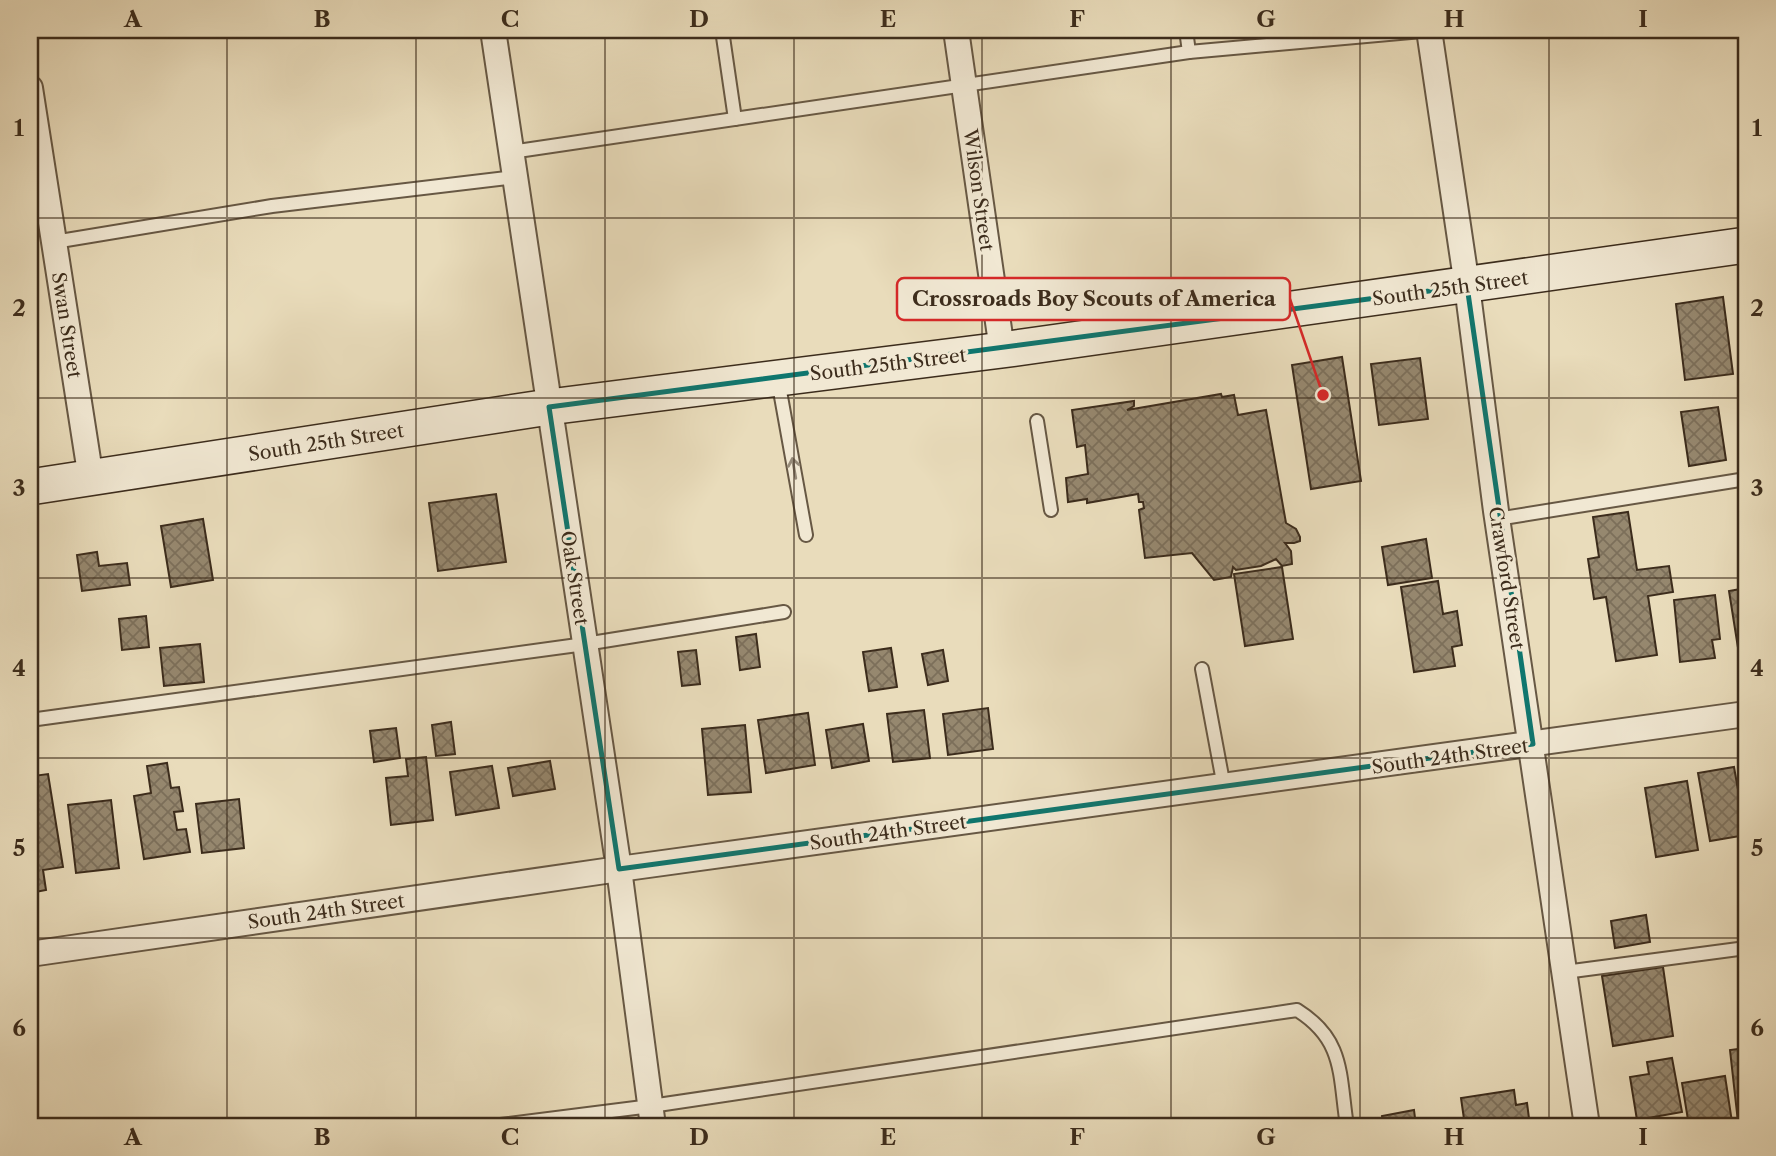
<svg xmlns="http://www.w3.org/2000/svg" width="1776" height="1156" viewBox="0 0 1776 1156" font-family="'Libre Caslon Text',serif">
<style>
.building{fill:url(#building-cross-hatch);stroke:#3c2c1c;stroke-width:2}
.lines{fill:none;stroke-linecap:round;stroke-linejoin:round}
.service-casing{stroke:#675844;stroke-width:16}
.minor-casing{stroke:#675844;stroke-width:28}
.secondary-casing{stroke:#3c2c1c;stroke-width:38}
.service{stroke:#f1e8d3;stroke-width:12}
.minor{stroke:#f1e8d3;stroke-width:24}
.secondary{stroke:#f1e8d3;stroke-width:35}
.oneway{stroke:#968a78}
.marked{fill:none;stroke:#0f766e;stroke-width:5;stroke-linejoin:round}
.grid{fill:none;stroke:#3c2c1c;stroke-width:2;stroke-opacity:0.55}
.labels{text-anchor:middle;stroke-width:6;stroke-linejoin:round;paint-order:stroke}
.street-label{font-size:19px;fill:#3c2c1c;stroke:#f1e8d3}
.leader{fill:none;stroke:#d62828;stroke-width:2.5}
.callout-dot{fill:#d62828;stroke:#f1e8d3;stroke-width:2.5}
.callout{fill:#f1e8d3;stroke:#d62828;stroke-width:2.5}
.callout-label{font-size:21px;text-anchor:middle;font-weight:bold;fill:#3c2c1c}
.neatline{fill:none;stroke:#3c2c1c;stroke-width:2.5}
.grid-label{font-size:23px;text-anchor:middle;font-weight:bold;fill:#3c2c1c}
</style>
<defs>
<pattern id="building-cross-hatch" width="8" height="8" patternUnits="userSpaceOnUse" patternTransform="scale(1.75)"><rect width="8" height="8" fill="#96886f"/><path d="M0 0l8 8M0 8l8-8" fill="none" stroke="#7c6f5a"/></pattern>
</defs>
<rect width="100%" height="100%" fill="#e9dcbb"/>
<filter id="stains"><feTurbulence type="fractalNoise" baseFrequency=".00286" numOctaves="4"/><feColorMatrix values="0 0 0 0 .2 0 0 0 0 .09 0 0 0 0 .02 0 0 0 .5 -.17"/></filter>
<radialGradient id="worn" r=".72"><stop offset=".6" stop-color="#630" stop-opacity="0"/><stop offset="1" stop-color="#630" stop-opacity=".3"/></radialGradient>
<g class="building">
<polygon points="1723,297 1733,374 1685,380 1676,304"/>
<polygon points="1342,357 1361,481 1311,489 1292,365"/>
<polygon points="1420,358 1428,419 1379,425 1371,364"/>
<polygon points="1221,394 1222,397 1234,395 1238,415 1266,410 1286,523 1296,529 1300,537 1300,541 1294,543 1285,543 1291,551 1292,564 1282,566 1276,559 1261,566 1236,570 1233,567 1231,577 1214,580 1192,553 1145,558 1139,510 1144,508 1143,502 1139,502 1138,494 1087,503 1087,499 1068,502 1066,478 1088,474 1085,445 1077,447 1072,410 1134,401 1134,406 1127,410"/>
<polygon points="1718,407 1726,460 1689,466 1681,412"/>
<polygon points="496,494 506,562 438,571 429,503"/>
<polygon points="1628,512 1637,570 1669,566 1673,592 1648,596 1657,655 1616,661 1606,597 1594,599 1588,559 1599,557 1593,517"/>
<polygon points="203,519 213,580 171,587 161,526"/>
<polygon points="1426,539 1432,578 1388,585 1382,547"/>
<polygon points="97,552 99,566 127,563 130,585 82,591 77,555"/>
<polygon points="1282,567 1293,639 1245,646 1234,574"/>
<polygon points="1438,581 1443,614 1457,611 1462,645 1452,647 1455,666 1414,672 1401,587"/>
<polygon points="1746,588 1746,653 1739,654 1729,591"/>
<polygon points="1715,595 1720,639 1712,640 1715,658 1680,662 1674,600"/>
<polygon points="146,616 149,647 122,650 119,619"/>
<polygon points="756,634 760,667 740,670 736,637"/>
<polygon points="200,644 204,682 164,686 160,648"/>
<polygon points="891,648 897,687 869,691 863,652"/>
<polygon points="696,650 700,684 682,686 678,652"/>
<polygon points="943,650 948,681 928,685 922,654"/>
<polygon points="988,708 993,749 948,755 943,714"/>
<polygon points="924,710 930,758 893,762 887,714"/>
<polygon points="808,713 815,765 766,773 758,720"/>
<polygon points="451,722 455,754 436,756 432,725"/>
<polygon points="863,724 869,761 832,768 826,730"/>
<polygon points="745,725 751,792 708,795 702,729"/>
<polygon points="396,728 400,758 374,762 370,731"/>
<polygon points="426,757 433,820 391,825 386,778 408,776 406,759"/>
<polygon points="550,761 555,789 513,796 508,768"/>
<polygon points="167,763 171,788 179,787 183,811 174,812 177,830 186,829 190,852 144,859 134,796 151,793 147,766"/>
<polygon points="492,766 499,808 456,815 450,772"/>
<polygon points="1734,767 1746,835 1710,841 1698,773"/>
<polygon points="48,774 63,867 43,870 46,890 30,893 30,805 38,804 33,776"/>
<polygon points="1687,781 1698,850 1656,857 1645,788"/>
<polygon points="239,799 244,848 202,853 196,804"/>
<polygon points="111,800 119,868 76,873 68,805"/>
<polygon points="1646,915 1650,942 1615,948 1611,921"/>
<polygon points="1663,967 1673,1036 1613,1046 1602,976"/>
<polygon points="1746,1048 1746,1121 1738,1122 1730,1050"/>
<polygon points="1672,1058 1682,1112 1637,1120 1630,1077 1649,1074 1647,1062"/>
<polygon points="1725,1076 1732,1122 1689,1126 1682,1083"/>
<polygon points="1514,1090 1516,1105 1527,1103 1530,1126 1465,1126 1461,1098"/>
<polygon points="1414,1110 1416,1126 1383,1126 1382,1116"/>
</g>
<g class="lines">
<g class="service-casing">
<g id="service">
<polyline points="722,30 735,119"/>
<polyline points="1186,30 1189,52"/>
<polyline points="511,152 1189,52 1433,30"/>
<polyline points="54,242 272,206 515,177"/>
<polyline points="778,380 806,535"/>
<polyline points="1037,421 1051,510"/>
<polyline points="1497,519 1746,479"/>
<polyline points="1202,669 1224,787"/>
<polyline points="30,720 585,644 784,612"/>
<polyline points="1565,972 1746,948"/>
<path d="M492,1126L651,1106L1297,1010C1345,1040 1339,1075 1347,1126"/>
</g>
</g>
<g class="minor-casing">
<g id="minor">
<polyline points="493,30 619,869 653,1126"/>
<polyline points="956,30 1002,350"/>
<polyline points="1429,30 1467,286 1496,511 1587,1126"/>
<polyline points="30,88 91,479"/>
<polyline points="30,954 619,869 1746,714"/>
</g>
</g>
<g class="secondary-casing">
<polyline id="secondary" points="30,487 549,407 1002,350 1746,245"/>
</g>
<use href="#service" class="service"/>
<use href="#minor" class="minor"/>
<use href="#secondary" class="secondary"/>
</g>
<defs><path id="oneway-shaft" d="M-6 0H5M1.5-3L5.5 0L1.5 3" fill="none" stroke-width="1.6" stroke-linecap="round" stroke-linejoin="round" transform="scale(1.75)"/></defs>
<use class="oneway" href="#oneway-shaft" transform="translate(794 468) rotate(-100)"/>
<path class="marked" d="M1467,286L1533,744L619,869L549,407Z"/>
<path class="grid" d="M227,30V1126M416,30V1126M605,30V1126M794,30V1126M982,30V1126M1171,30V1126M1360,30V1126M1549,30V1126M30,218H1746M30,398H1746M30,578H1746M30,758H1746M30,938H1746"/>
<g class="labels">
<g class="street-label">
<text transform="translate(979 190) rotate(82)" y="7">Wilson Street</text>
<text transform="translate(1450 288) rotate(-8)" y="7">South 25th Street</text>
<text transform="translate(67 325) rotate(81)" y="7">Swan Street</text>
<text transform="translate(888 364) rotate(-7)" y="7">South 25th Street</text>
<text transform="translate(326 442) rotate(-9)" y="7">South 25th Street</text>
<text transform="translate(575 578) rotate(81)" y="7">Oak Street</text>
<text transform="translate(1507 578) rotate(81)" y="7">Crawford Street</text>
<text transform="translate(1450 756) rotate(-8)" y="7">South 24th Street</text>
<text transform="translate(888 832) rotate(-8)" y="7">South 24th Street</text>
<text transform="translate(326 911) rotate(-8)" y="7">South 24th Street</text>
</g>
</g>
<path class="leader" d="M1323 395L1290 299"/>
<circle class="callout-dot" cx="1323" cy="395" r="7"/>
<rect class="callout" x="897" y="278" width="393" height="42" rx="7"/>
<g class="callout-label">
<text x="1094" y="306">Crossroads Boy Scouts of America</text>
</g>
<rect width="1776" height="1156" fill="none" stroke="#e9dcbb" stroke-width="77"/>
<rect x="38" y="38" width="1700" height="1080" class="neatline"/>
<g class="grid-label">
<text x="133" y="27">A</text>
<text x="322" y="27">B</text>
<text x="510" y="27">C</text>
<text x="699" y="27">D</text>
<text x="888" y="27">E</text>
<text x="1077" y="27">F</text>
<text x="1266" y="27">G</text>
<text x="1454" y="27">H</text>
<text x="1643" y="27">I</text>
<text x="19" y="136">1</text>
<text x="1757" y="136">1</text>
<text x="19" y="316">2</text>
<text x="1757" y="316">2</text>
<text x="19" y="496">3</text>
<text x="1757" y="496">3</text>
<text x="19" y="676">4</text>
<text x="1757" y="676">4</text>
<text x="19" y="856">5</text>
<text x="1757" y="856">5</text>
<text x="19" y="1036">6</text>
<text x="1757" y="1036">6</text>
<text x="133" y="1145">A</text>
<text x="322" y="1145">B</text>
<text x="510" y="1145">C</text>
<text x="699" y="1145">D</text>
<text x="888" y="1145">E</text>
<text x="1077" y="1145">F</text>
<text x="1266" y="1145">G</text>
<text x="1454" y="1145">H</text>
<text x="1643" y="1145">I</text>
</g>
<rect width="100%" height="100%" filter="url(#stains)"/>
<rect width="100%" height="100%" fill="url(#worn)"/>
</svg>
